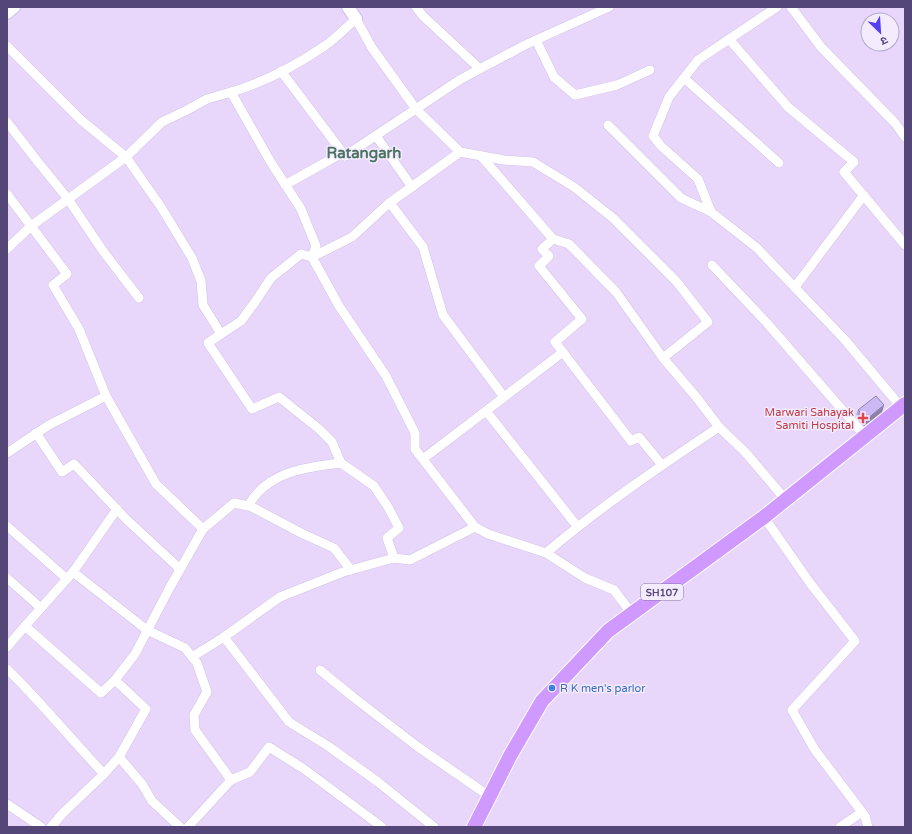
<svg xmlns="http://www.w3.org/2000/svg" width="912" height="834" viewBox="0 0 912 834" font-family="'Varela Round','Noto Sans Devanagari',sans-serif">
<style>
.residential{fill:#e8d7fb;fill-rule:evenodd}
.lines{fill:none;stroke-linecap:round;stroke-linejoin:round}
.street-casing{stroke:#d1c3e8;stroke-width:10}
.secondary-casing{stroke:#cebeea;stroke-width:14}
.primary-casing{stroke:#fff;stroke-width:16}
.street{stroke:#fff;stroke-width:9}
.secondary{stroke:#fff;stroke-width:12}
.primary{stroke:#cf99ff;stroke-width:14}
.wall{fill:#af9fd3}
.shaded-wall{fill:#8e82ac}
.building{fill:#cbb9f5;stroke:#8e82ac}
.health-dot{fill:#e0444e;stroke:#f5ebff;stroke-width:1.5}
.shop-dot{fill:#3f7fe0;stroke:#f5ebff;stroke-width:1.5}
.labels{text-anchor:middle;stroke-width:3;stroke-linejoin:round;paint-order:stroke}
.shield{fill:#f5ebff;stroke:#8478a0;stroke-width:1}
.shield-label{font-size:10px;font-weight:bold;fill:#544778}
.health-label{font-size:11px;fill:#be3a42;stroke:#f5ebff;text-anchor:end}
.shop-label{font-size:11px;fill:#366cbe;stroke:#f5ebff;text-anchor:start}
.district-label{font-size:15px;font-weight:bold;fill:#4a7261;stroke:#f5ebff}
</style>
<rect width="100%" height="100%" fill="#f1e3fe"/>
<path class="residential" d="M7,7H905V827H7ZM868,20H892V44H868Z"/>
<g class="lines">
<g class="street-casing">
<g id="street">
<polyline points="416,7 423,16 480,69"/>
<polyline points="777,7 698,60 669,97 653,136 661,146 698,179 711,212 757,248 845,340 901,407"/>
<polyline points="791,7 821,47 895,123 905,137"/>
<polyline points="729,39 788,107 854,162 844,172 905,245"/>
<polyline points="536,40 554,77 575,95 617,85 650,70"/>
<polyline points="7,46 81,120 126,157 31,226 67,274 53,285 79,329 106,396 156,484 203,529 169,589 135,654 115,680 146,709 119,757"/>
<polyline points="281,71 345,156 461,79 525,45 609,7"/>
<polyline points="684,78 779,163"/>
<polyline points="7,122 38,162 68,199 103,251 139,298"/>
<polyline points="608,125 681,198 711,212"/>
<polyline points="376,136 412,187"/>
<polyline points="460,152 504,160 533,162 574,187 613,218 676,281 708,322 663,358 697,398 719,427 746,453 785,499"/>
<polyline points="481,156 553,239 569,244 616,292 663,358"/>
<polyline points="285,185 342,153"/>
<polyline points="7,194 31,226 7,249"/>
<polyline points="390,203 423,247 443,315 504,397"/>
<polyline points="553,239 542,249 549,256 539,266 582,319 555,342 631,441 639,437 662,465"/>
<polyline points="712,265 766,322 865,436"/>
<polyline points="795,287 864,195"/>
<path d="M221,334L241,321L255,302L271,278L301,254L312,257L352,237L388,204L460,152L416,109L372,48L356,19C346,27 337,38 326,45C297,65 265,82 231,92"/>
<polyline points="486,411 577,526"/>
<polyline points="36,433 62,472 74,464 126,519 180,569"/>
<polyline points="7,453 49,425 106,396"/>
<polyline points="423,459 563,352"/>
<polyline points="248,505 303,534 334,548 351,570"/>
<polyline points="764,517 810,583 855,641 792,710 815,750 865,816 868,827"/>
<polyline points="7,526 67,579"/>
<path d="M203,529L234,503L248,506C267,472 305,467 341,463"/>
<path d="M546,553C600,507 659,467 719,427"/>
<polyline points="394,558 387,538 399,528 388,507 374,486 341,463 332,442 319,429 279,397 252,409 208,343 221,334 203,305 201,281 192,258 161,207 126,157 162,122 187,110 207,99 231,92 270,161 301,209 316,246 312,257 339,306 386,376 415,433 415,449 475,527"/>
<polyline points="73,572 117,509"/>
<polyline points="7,578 41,608"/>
<polyline points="25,626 73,572 147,630 185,648 197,663 207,692 194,715 195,730 231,780 188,827"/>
<polyline points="224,637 280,597 343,572 394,558 410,560 475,527 488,534 546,553 585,578 614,590 632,614"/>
<polyline points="7,647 25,626 101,693 115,680"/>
<polyline points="192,657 224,637 289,722 328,746 378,782 434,827"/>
<path d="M7,669C41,702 71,739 104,774L119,757L142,784L152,801L180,827"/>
<polyline points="320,670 353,697 418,747 489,796"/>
<polyline points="231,780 250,772 269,747 304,769 382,827"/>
<polyline points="7,804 41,827"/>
<polyline points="51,827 63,813 104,774"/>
<polyline points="840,827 862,812"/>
</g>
</g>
<g class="secondary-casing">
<g id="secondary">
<polyline points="348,7 356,19"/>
<polyline points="7,13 14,7"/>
</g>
</g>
<g class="primary-casing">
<polyline id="primary" points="474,827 510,756 542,701 608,631 764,517 905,404"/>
</g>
<use href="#street" class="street"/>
<use href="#secondary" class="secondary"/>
<use href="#primary" class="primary"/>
</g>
<polygon class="wall" points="884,405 882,412 864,426 856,416 858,410"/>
<polygon class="shaded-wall" points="884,405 882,412 864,426 867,419"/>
<polygon class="building" points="876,396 884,405 867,419 858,410"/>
<path class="health-dot" d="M861 412h4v4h4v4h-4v4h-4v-4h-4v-4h4z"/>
<circle class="shop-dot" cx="552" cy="688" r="4"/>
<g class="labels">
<rect class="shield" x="641" y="584" width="42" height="16" rx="3"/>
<g class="shield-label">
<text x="662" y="596">SH107</text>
</g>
<g class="health-label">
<text x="854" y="416">Marwari Sahayak<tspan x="854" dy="13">Samiti Hospital</tspan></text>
</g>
<g class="shop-label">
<text x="560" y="692">R K men's parlor</text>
</g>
<g class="district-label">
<text x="364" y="158">Ratangarh</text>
</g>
</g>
<rect width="912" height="834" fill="none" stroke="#544778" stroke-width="16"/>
<g transform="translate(880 32) rotate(155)"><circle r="19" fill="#f5ebff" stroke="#b5a9c9"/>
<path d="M0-3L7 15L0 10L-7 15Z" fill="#5640f0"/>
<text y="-6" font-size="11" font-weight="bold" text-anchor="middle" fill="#544778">उ</text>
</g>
</svg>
